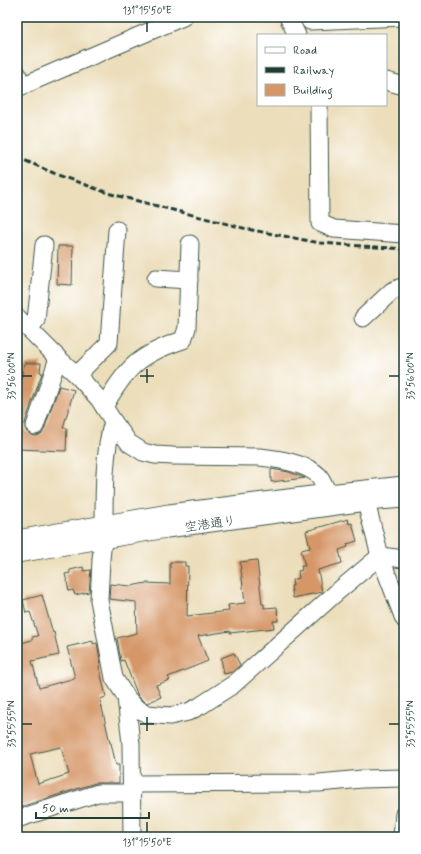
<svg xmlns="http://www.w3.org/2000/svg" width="421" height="854" viewBox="0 0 421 854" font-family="Mynerve,'Klee One',sans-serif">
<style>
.building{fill:#d69768;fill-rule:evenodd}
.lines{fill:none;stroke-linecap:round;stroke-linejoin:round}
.minor-casing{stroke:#3e5548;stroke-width:19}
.minor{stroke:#fff;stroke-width:17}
.rail{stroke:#1f3d34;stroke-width:3;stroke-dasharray:6 3;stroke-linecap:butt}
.ticks{fill:none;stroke:#1f3d34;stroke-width:1.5}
.labels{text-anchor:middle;stroke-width:4;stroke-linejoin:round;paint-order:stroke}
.street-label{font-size:13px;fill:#1f3d34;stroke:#fff}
.neatline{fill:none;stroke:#1f3d34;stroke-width:1.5}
.ticks-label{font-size:10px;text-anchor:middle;fill:#1f3d34}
</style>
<rect width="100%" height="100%" fill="#fff"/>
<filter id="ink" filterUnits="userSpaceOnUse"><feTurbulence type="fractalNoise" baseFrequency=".025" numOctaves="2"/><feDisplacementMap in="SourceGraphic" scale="8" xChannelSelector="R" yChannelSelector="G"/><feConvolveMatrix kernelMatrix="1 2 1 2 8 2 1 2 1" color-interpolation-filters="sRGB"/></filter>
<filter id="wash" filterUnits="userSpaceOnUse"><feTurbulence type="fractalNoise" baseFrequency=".012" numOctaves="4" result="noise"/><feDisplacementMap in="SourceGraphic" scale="16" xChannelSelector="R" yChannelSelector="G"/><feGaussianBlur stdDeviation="0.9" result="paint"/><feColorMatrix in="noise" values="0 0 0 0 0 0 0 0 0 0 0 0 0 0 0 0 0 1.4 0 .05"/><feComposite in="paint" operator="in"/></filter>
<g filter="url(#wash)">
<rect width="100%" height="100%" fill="#ecdebb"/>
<g id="blocks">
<g class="building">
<polygon points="58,246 73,246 72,285 57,284"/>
<polygon points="25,363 41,363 40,372 42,373 25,423 25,428 27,432 31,435 37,436 41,434 44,430 59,386 74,390 63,428 67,428 66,451 17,449 17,392"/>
<polygon points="271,469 289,472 305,478 271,482"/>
<polygon points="348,519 349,524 352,523 357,541 347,544 348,547 339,550 342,563 318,570 322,592 293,598 291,586 293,586 292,580 299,578 298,571 302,570 301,566 305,566 301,550 310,548 306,531"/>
<polygon points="257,560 262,604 264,604 264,608 277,607 278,621 273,621 274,628 230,633 230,631 198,636 208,661 168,677 170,680 156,685 161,697 147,703 142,700 138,696 124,660 121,661 117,638 137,633 136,602 109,599 110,584 131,586 146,583 170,584 170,562 185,562 185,566 188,566 187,616 229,611 228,605 245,603 240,562"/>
<polygon points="83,567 84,571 91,570 89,592 75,595 73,590 69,591 65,574 70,573 70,570"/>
<path d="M42,595L53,633L54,632L59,655L32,661L39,688L75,678L67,647L93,641V644L97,643L101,665L99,666L106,697L100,699L110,743H111L116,765H119V783H95L17,808V648L22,647L21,643L32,640V637L38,636L30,612L26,613L23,600ZM61,747L69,774L38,784L30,754Z"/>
<polygon points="234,653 240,665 232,672 224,674 221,658"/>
</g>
</g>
</g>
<g filter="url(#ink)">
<use href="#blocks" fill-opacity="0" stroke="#3e5548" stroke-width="1"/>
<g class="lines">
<g class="minor-casing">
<g id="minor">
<polyline points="288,17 297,35"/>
<polyline points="308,17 310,21 404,17"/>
<polyline points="17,73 22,86"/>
<polyline points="386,81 404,86"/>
<polyline points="17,88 183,17"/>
<polyline points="319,105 320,223 334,229 404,234"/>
<polyline points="156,278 189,280"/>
<path d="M17,317L58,358L77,375L99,399L113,421L129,443L143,452L155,455L173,456L260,457C278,459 307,463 319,476C323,481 325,488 328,493"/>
<polyline points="363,318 392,291 404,286"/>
<polyline points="29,329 36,320 44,245"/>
<polyline points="77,375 109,343 117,230"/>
<path d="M104,407C126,367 140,354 183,340L187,328L190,244"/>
<polyline points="35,426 58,358"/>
<polyline points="366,502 380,556 404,619"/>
<path d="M104,524C104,492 104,452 113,421"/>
<polyline points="17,539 169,513 328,493 404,485"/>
<polyline points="103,539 101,560 99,600 114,678 126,697 136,708 147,714 170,716 188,712 200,706 234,684 337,592 380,556 404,559"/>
<polyline points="17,554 167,529 366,502 404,499"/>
<polyline points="126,697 131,744 132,837"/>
<polyline points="132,784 319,783 362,779 404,778"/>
<polyline points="17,819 98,793 132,793"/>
<polyline points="402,837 404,814"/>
</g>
</g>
<use href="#minor" class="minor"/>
<polyline class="rail" points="17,157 58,175 111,194 247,229 320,243 404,249"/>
</g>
</g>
<path class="ticks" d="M147,22V32M147,369V383M22,376H32M140,376H154M389,376H399M147,717V731M22,724H32M140,724H154M389,724H399M147,822V832"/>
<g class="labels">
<g class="street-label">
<text transform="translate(210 523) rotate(-8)" y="5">空港通り</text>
</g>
</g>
<rect width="421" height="854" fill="none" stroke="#fff" stroke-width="44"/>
<rect x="257" y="34" width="130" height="72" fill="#ffffff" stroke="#a5b1ae"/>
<rect x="265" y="47" width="20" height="6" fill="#ffffff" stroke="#a5b1ae"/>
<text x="293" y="54" font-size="12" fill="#1f3d34">Road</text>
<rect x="265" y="67" width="20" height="6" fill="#1f3d34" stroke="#a5b1ae"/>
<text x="293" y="74" font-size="12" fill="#1f3d34">Railway</text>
<rect x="265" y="84" width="20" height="12" fill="#d69768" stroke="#a5b1ae"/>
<text x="293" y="94" font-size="12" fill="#1f3d34">Building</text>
<path d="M36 812v6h113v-6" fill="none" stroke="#1f3d34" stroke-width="2"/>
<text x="42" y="812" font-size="12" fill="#1f3d34" stroke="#ffffff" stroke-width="3" paint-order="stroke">50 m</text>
<rect x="22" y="22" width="377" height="810" class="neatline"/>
<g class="ticks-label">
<text x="147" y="14">131°15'50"E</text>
<text transform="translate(11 376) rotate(-90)" y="4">33°56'00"N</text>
<text transform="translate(410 376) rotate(-90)" y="4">33°56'00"N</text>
<text transform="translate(11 724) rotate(-90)" y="4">33°55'55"N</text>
<text transform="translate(410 724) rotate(-90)" y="4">33°55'55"N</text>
<text x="147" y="846">131°15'50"E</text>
</g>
</svg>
